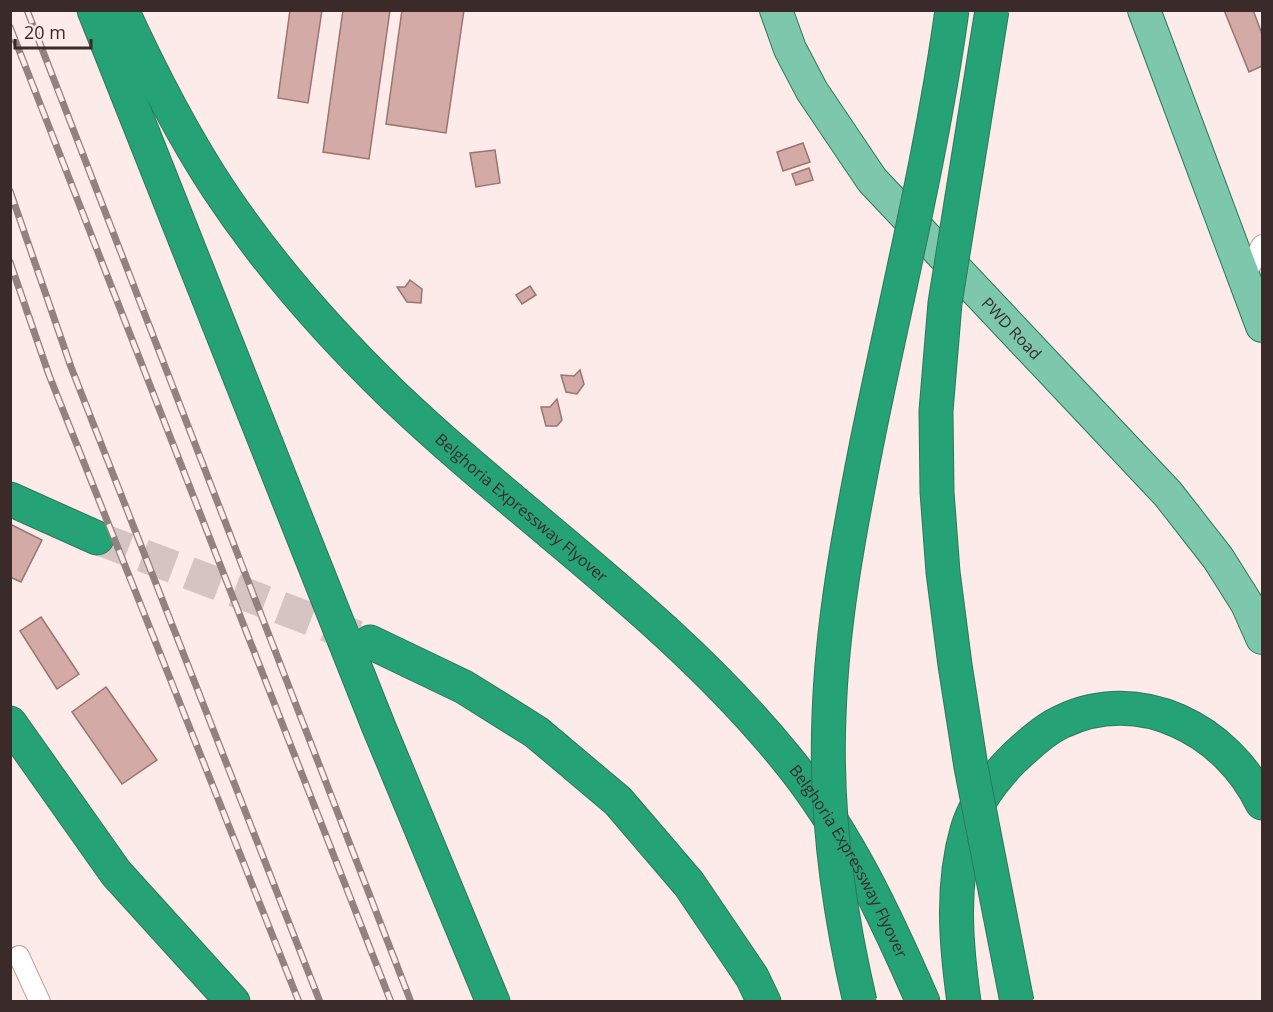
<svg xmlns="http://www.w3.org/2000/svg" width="1273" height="1012" viewBox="0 0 1273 1012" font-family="'Open Sans',sans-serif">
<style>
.building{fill:#d3aaa6;stroke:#9a7471;stroke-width:1.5}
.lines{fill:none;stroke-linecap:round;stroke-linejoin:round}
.motorway-tunnel{stroke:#d6c4c3;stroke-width:33;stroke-dasharray:33 16;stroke-linecap:butt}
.minor-casing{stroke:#c09894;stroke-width:22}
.primary-casing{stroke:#2d785c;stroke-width:34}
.motorway-casing{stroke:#2d785c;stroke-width:35}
.minor{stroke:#fff;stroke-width:20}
.primary{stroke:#7dc7ad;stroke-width:32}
.motorway{stroke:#26a277;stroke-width:33}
.rail-casing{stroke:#928180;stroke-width:7}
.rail{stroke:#fdebe9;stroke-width:4.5;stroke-dasharray:14;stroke-linecap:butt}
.motorway-bridge-casing{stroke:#2d785c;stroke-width:35;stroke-linecap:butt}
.motorway-bridge{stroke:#26a277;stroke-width:33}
.labels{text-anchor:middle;stroke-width:6;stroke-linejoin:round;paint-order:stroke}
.street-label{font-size:16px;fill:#3a2a29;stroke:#fdebe9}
</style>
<rect width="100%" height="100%" fill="#fdebe9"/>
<g class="building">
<polygon points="290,10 322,10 308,103 278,98"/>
<polygon points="343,10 390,10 369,159 323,152"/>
<polygon points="402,10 464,10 446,133 386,124"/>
<polygon points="1224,10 1253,10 1262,34 1262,66 1249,72"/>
<polygon points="803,143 810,162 783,171 777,152"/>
<polygon points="495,150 500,183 476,187 470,153"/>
<polygon points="809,168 813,180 796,185 792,174"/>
<polygon points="410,280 422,289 421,303 407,302 397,287 405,287"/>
<polygon points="530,286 536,295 522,304 516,295"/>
<polygon points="580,370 584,384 577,394 566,392 561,375 574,376"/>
<polygon points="557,399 562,420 557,426 546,426 541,407 550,407"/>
<polygon points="10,524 42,540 21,582 10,577"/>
<polygon points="41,617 79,674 57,689 20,631"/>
<polygon points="106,687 157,760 122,784 72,712"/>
</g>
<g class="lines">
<polyline class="motorway-tunnel" points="97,538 360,638"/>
<g class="minor-casing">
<g id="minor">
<polyline points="1244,277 1262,245"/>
<polyline points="19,956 40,1002"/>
</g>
</g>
<g class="primary-casing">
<g id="primary">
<path id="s1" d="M776,10L790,49L812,91L872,180L1168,494L1218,558L1247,604L1262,638"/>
<polyline points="1144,10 1262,326"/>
</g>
</g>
<g class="motorway-casing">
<g id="motorway">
<polyline points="94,10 378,725 493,1002"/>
<path id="s2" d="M122,10C150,71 181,132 217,187C267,263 328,332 393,395C523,519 673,618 787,759C846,831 886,917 923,1002"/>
<polyline points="10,499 97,538"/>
<polyline points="370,642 464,687 536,732 618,801 689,884 752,977 764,1002"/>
<polyline points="10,723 116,873 233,1002"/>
<path d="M964,1002C956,945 951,886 967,830C975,803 995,777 1014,758C1028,745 1044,730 1061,722C1140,684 1227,730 1262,803"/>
</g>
</g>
<use href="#minor" class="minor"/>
<use href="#primary" class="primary"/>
<use href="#motorway" class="motorway"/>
<g class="rail-casing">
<g id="rail">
<polyline points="27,10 411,1002"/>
<polyline points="10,27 391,1002"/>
<polyline points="10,191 71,367 320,1002"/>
<polyline points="10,262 49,375 299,1002"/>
</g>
</g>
<use href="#rail" class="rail"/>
<g class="motorway-bridge-casing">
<g id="motorway-bridge">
<polyline points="992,10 945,303 936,411 937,492 943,572 955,665 971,767 1017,1002"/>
<path d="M860,1002C838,908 825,813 829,716C832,623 849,533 867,442C896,298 932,155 952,10"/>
</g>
</g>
<use href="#motorway-bridge" class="motorway-bridge"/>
</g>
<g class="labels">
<g class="street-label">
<text dy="6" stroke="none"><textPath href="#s1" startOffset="400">PWD Road</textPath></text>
<text dy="6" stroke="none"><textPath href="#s2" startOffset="645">Belghoria Expressway Flyover</textPath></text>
<text dy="6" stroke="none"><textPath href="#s2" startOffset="1131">Belghoria Expressway Flyover</textPath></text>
</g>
</g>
<rect width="1273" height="1012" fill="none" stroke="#3a2a29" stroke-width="24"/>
<path d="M15 39v9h76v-9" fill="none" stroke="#3a2a29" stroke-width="3"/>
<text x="24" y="39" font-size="18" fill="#3a2a29" stroke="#fdebe9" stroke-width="4.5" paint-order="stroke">20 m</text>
</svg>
